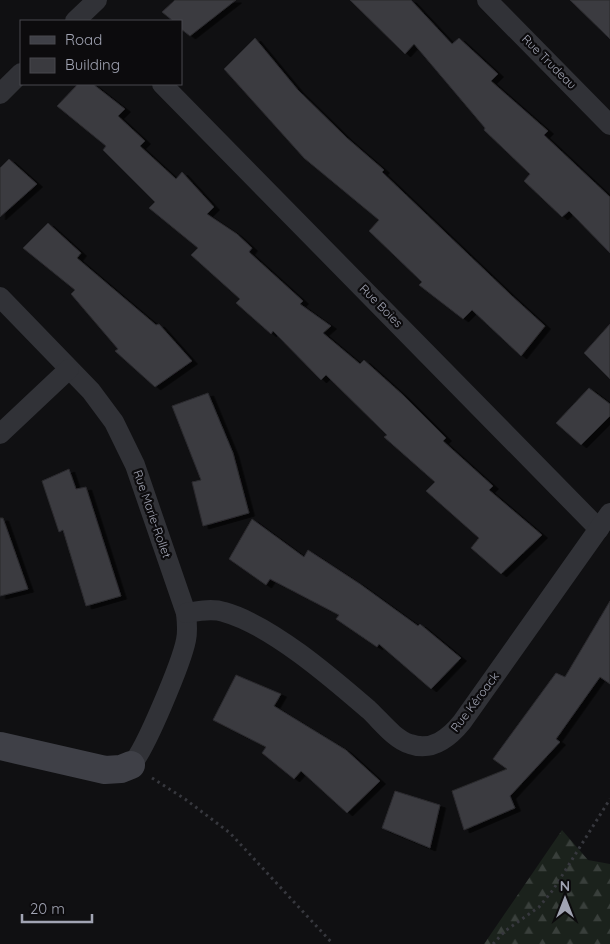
<svg xmlns="http://www.w3.org/2000/svg" width="610" height="944" viewBox="0 0 610 944" font-family="Quicksand,sans-serif">
<style>
.forest{fill:url(#forest-firs)}
.building{fill:#3a3a3f;stroke:#2b2a2e;filter:url(#shadow)}
.lines{fill:none;stroke-linecap:round;stroke-linejoin:round}
.path{stroke:#37383e;stroke-width:3;stroke-dasharray:2.5 4;stroke-linecap:butt}
.street{stroke:#313237;stroke-width:20}
.secondary{stroke:#3f4047;stroke-width:28}
.labels{text-anchor:middle;stroke-width:4.5;stroke-linejoin:round;paint-order:stroke}
.street-label{font-size:12px;fill:#a1a4b3;stroke:#0c0b0d}
</style>
<defs>
<pattern id="forest-firs" width="22" height="20" patternUnits="userSpaceOnUse" patternTransform="scale(1.25)"><rect width="22" height="20" fill="#1b221c"/><path d="M5 1l3.5 6h-7zM16 11l3.5 6h-7z" fill="#393f3b"/></pattern>
<filter id="shadow"><feDropShadow dx="5.5" dy="3" stdDeviation="0" flood-color="#0009"/></filter>
</defs>
<rect width="100%" height="100%" fill="#101012"/>
<polygon class="forest" points="562,830 588,860 610,864 610,944 484,944"/>
<g class="building">
<polygon points="175,0 236,0 190,36 181,29 181,21 173,21 162,12"/>
<polygon points="350,0 411,0 452,44 459,38 498,74 491,81 548,131 544,135 610,197 610,253 569,211 562,217 524,181 530,174 484,130 485,128 414,44 405,54"/>
<polygon points="570,0 610,0 610,39"/>
<polygon points="255,38 298,90 347,138 384,170 382,172 512,296 545,326 521,356 472,310 463,319 419,285 422,282 369,231 379,220 304,158 224,69"/>
<polygon points="78,84 93,84 125,109 118,116 145,141 140,146 176,179 182,172 214,207 207,214 237,234 252,248 249,252 303,301 300,304 331,326 323,333 360,364 364,360 403,395 446,438 443,441 493,486 489,490 542,535 501,574 471,548 479,538 426,491 435,482 384,437 387,435 326,375 321,380 273,331 271,334 236,303 240,299 191,255 198,248 149,208 155,202 103,150 106,146 57,106"/>
<polygon points="9,159 37,184 0,217 0,168"/>
<polygon points="48,223 81,253 77,258 156,325 159,324 192,361 155,387 115,351 118,349 71,294 75,290 23,248"/>
<polygon points="610,324 610,379 584,353"/>
<polygon points="589,388 610,404 610,416 581,445 556,423"/>
<polygon points="208,393 233,453 249,513 203,526 192,482 201,480 172,406"/>
<polygon points="69,469 76,489 86,487 121,596 86,606 63,530 59,532 42,481"/>
<polygon points="0,518 3,518 28,589 0,596"/>
<polygon points="252,519 304,557 308,550 360,584 418,626 420,624 461,658 431,689 379,644 377,647 336,619 339,615 270,579 266,585 229,559"/>
<polygon points="610,601 610,684 600,677 556,739 560,742 510,796 515,808 464,830 452,791 507,769 493,759 556,673 565,677"/>
<polygon points="236,675 281,694 274,706 346,750 380,781 347,813 301,771 294,779 262,753 266,747 213,720"/>
<polygon points="395,791 440,805 430,848 382,828"/>
</g>
<g class="lines">
<g class="path">
<polyline points="152,778 185,799 230,833 333,944"/>
<polyline points="493,944 505,931 539,907 553,890 610,799"/>
</g>
<g class="street">
<polyline points="487,0 610,125"/>
<polyline points="75,21 97,0"/>
<polyline points="162,84 599,529"/>
<polyline points="0,94 21,73"/>
<path d="M0,297L91,391L114,422L135,465L186,613C187,622 188,631 186,640C182,661 145,751 131,765"/>
<polyline points="0,434 69,369"/>
<path d="M186,613C198,611 212,608 224,612C271,625 332,678 369,710C381,721 394,739 410,744C432,752 449,738 462,722L610,513"/>
</g>
<polyline class="secondary" points="0,746 105,770 121,769 131,765"/>
</g>
<g class="labels">
<g class="street-label">
<text transform="translate(549 62) rotate(45)" y="4">Rue Trudeau</text>
<text transform="translate(381 306) rotate(45)" y="4">Rue Boies</text>
<text transform="translate(152 514) rotate(71)" y="4">Rue Marie-Rollet</text>
<text transform="translate(475 702) rotate(-53)" y="4">Rue Kéroack</text>
</g>
</g>
<rect x="20" y="20" width="162" height="65" fill="#0c0b0d" stroke="#48484f"/>
<rect x="30" y="36" width="25" height="8" fill="#3f4047" stroke="#48484f"/>
<text x="65" y="45" font-size="15" fill="#a1a4b3">Road</text>
<rect x="30" y="58" width="25" height="15" fill="#3a3a3f" stroke="#48484f"/>
<text x="65" y="70" font-size="15" fill="#a1a4b3">Building</text>
<g transform="translate(565 899)" stroke="#0c0b0d" stroke-width="4" paint-order="stroke">
<path d="M0-4L9 19L0 12L-9 19Z" fill="#a1a4b3"/>
<text y="-8" font-size="14" font-weight="bold" text-anchor="middle" fill="#a1a4b3">N</text>
</g>
<path d="M22 914v8h70v-8" fill="none" stroke="#a1a4b3" stroke-width="2.5"/>
<text x="30" y="914" font-size="15" fill="#a1a4b3" stroke="#0c0b0d" stroke-width="4" paint-order="stroke">20 m</text>
</svg>
